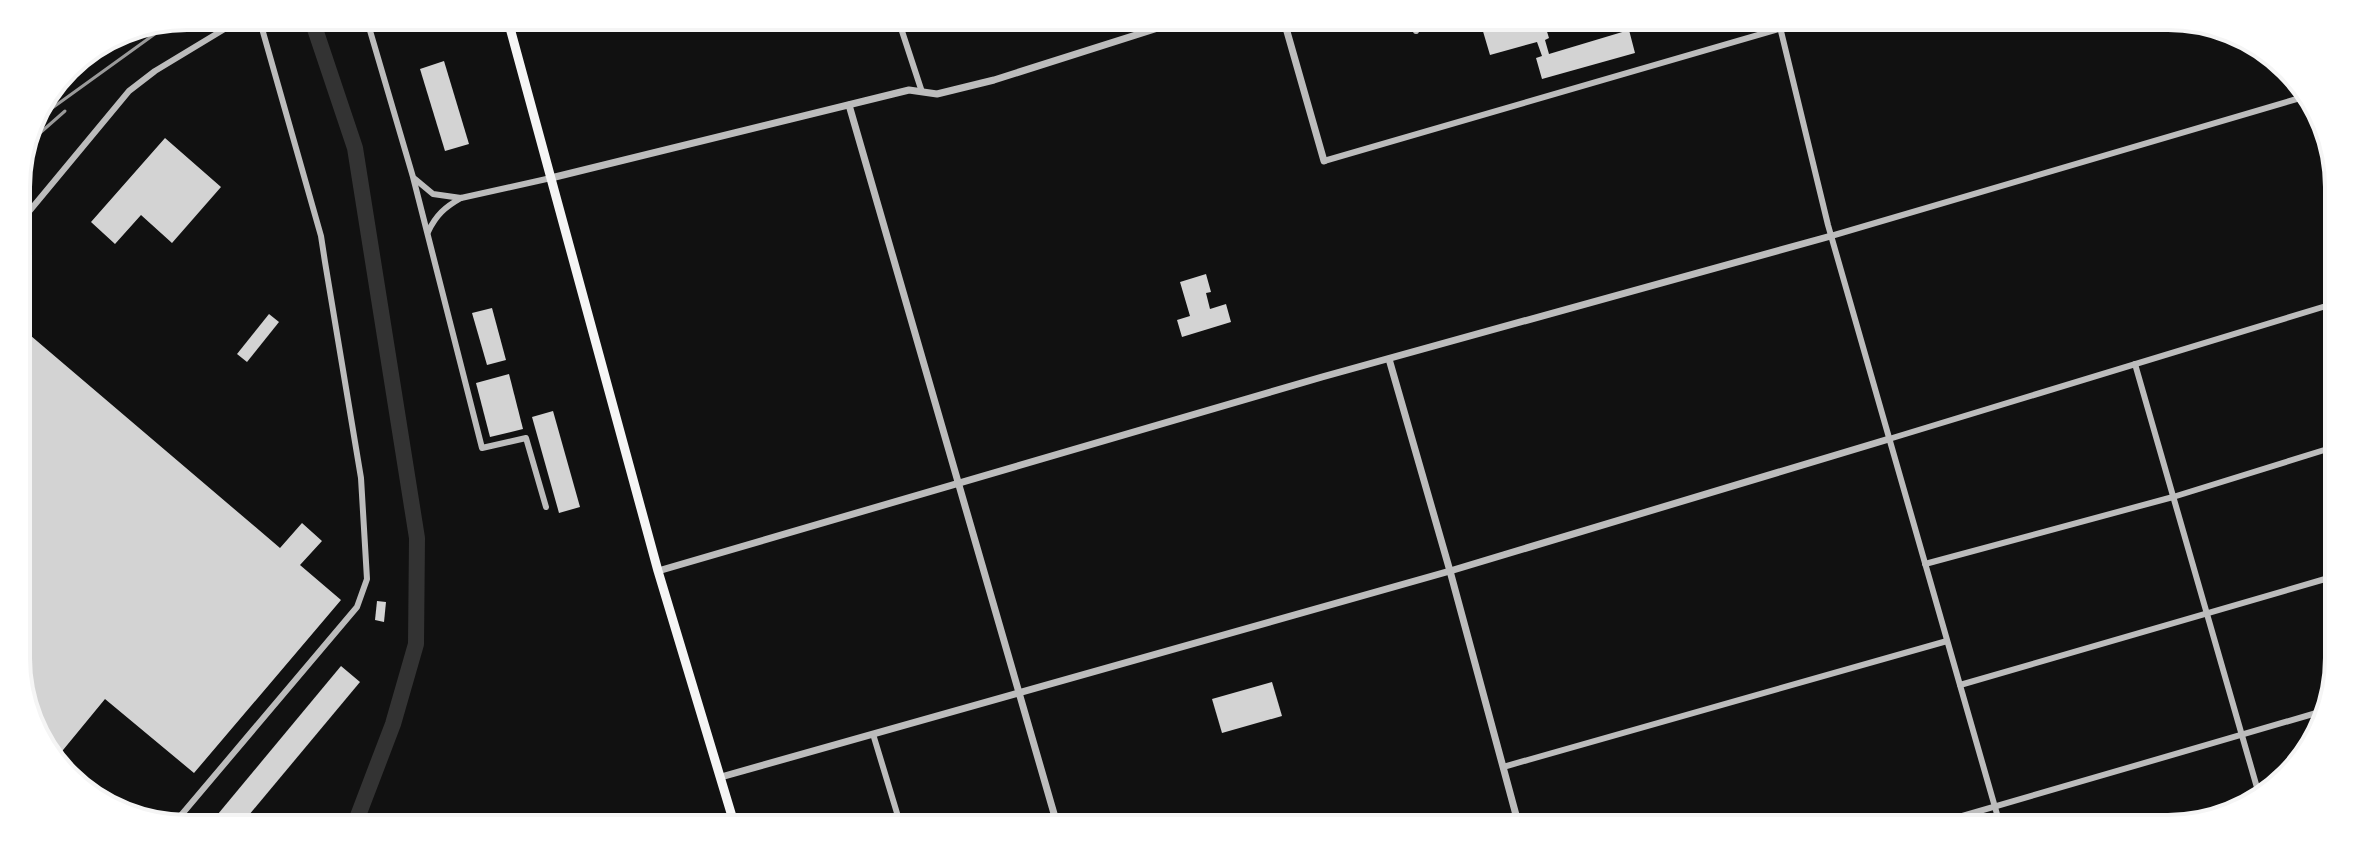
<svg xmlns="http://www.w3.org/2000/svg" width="2355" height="845" viewBox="0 0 2355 845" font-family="Raleway,sans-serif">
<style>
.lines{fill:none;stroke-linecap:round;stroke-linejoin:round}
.river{stroke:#333;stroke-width:16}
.building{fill:#d3d3d3}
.minor{stroke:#bcbcbc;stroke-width:6}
.tertiary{stroke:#bcbcbc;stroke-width:7}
.primary{stroke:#f5f5f5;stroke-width:9}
.rail{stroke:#9a9a9a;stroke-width:3}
.rim{fill:none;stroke:#f5f5f5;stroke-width:4}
</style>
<rect width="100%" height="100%" fill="#111"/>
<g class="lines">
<polyline class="river" points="311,17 355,148 417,538 416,644 393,724 356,821"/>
</g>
<g class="building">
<polygon points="1503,22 1544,22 1549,38 1545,40 1549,54 1629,30 1635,53 1542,79 1536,58 1542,56 1537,42 1490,55 1482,28"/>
<polygon points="444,61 469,144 445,151 420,69"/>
<polygon points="165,138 221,187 172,243 141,215 115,244 91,222"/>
<polygon points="1206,274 1211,292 1206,293 1210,309 1226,304 1231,322 1182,337 1177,320 1190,316 1180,282"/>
<polygon points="492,308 506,360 487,365 472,313"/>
<polygon points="269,314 279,322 247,362 237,354"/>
<polygon points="17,324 280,548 302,523 322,541 300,565 341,600 194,773 105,699 54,761 19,691"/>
<polygon points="509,374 523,429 490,437 476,383"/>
<polygon points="553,411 580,507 559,513 532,417"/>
<polygon points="377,601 386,602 384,622 375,620"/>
<polygon points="341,666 360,682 244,821 213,820"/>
<polygon points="1272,682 1282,716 1222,733 1212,699"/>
</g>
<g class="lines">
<g class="minor">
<polyline points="366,17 413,177 482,448 526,438 546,507"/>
<polyline points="898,19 922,92"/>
<polyline points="1415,21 1416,31"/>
<polyline points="1779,23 1828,225 2001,828"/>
<polyline points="2312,108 2337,193"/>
<polyline points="1324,161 1799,23"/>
<polyline points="415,179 433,194 461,198 551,178"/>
<polyline points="17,226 129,91 155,71 246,16"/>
<path d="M428,232C436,215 445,207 461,198"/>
<polyline points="1831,236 2307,96"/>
<polyline points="2135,364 2260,798"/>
<polyline points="1889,439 2336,303"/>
<polyline points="1925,564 2173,497 2334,447"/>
<polyline points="1960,685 2332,577"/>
<polyline points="873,734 900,823"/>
<polyline points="1503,767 1947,641"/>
<polyline points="177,820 357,607 367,579 361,478 325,262 321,236 261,25 262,16"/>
<polyline points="1921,828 2330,709"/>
</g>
<g class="tertiary">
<polyline points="1284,21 1324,161"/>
<polyline points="849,105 1057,824"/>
<polyline points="551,178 909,90 937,94 994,80 1161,27 1193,20"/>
<polyline points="1389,359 1450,571 1519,826"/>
<polyline points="658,571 1322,377 1831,236"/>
<polyline points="721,777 1450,571 1889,439"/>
</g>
<polyline class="primary" points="507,17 658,571 734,823"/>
<g class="rail">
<polyline points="96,57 131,36 158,25"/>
<polyline points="30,124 177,18"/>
<polyline points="24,147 65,111"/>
</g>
</g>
<path d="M0 0H2355V845H0ZM187 30H2168A157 157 0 0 1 2325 187V658A157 157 0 0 1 2168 815H187A157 157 0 0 1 30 658V187A157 157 0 0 1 187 30Z" fill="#fff" fill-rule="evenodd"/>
<path class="rim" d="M187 30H2168A157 157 0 0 1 2325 187V658A157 157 0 0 1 2168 815H187A157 157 0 0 1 30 658V187A157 157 0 0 1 187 30Z"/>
</svg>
